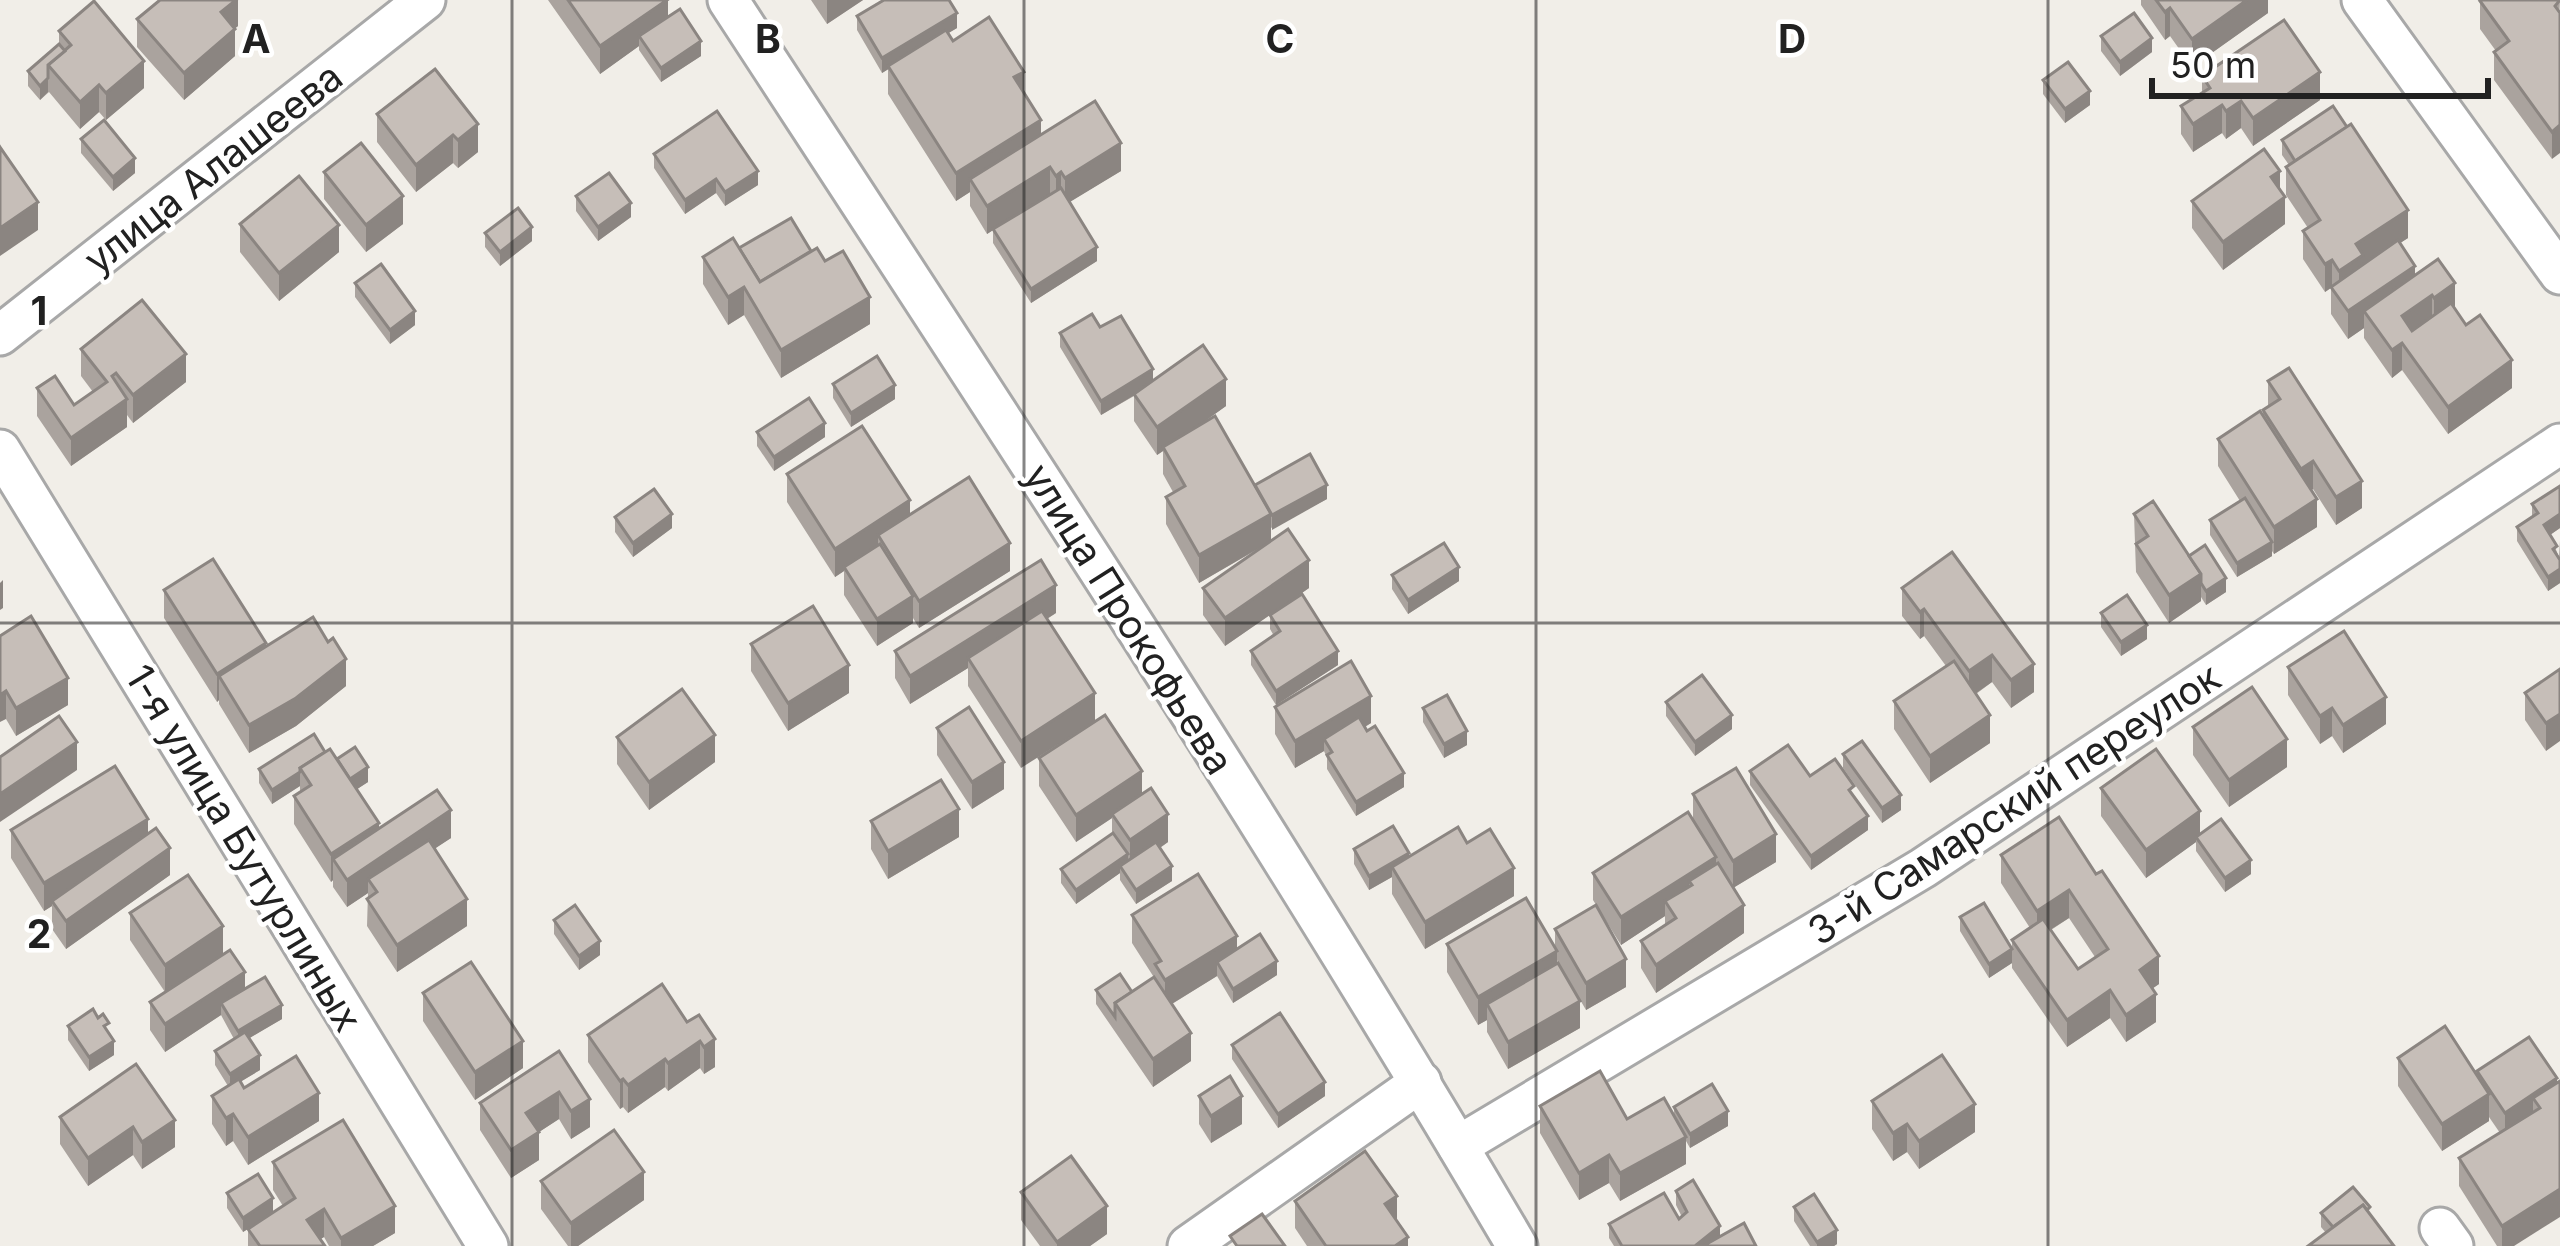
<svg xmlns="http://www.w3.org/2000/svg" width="2560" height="1246" viewBox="0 0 2560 1246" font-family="Inter,sans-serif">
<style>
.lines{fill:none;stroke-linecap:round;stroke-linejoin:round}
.minor-casing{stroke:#a8a8a8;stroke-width:45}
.minor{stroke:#fff;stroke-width:39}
.wall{fill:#aaa39e;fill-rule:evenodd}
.shaded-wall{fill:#8b8581}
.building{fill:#c6beb8;stroke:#8b8581;stroke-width:3}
.grid{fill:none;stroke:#212121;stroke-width:3;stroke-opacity:0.55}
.labels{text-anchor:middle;stroke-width:9;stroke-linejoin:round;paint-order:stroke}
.street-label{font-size:39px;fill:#212121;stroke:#fff}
.grid-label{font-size:39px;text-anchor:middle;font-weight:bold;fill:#212121;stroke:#fff;stroke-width:9;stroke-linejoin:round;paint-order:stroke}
</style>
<rect width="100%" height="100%" fill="#f1eee8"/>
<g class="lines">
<g class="minor-casing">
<g id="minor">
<path d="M728,0C997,412 1268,822 1517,1246"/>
<polyline points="2362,0 2560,274"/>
<polyline points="0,335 425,0"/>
<polyline points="0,450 488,1246"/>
<polyline points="1458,1146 1923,868 2560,444"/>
<polyline points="2440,1228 2453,1246"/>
<polyline points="1188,1246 1421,1082"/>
</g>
</g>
<use href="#minor" class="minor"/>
</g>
<g class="wall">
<polygon points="238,0 238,26 235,28 235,56 184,100 137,47 137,19"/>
<polygon points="548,0 668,0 668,17 701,56 661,82 639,50 639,46 600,74"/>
<polygon points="811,0 863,0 827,24"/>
<polygon points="2141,0 2268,0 2268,13 2192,67 2170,36 2165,40 2141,5"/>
<polygon points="2560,0 2552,159 2494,80 2494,52 2496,51 2480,29 2480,1"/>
<polygon points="857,16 957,28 948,33 953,41 1024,92 1041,134 1121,171 1069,202 1097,261 1031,303 993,243 993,230 987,234 970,206 970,192 956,201 888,94 888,69 882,73 857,30"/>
<polygon points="59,31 144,88 106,120 99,112 80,129 49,92 40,100 28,86 28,71 59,44"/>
<polygon points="2101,36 2152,52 2120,76 2101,51"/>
<polygon points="2202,76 2320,100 2253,146 2241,128 2226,139 2222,133 2193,152 2181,134 2181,106 2202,93"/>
<polygon points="2043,80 2090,105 2065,123 2043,94"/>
<polygon points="377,114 478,124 478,152 458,168 453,163 416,192 377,142"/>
<polygon points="81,139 135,173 113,191 81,153"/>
<polygon points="2282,140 2408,238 2400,243 2415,275 2455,309 2512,388 2448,434 2402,370 2392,378 2364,338 2364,328 2348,339 2331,314 2331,288 2325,292 2303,259 2303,231 2308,228 2286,195 2286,167 2289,165 2282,155"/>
<polygon points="654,154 758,185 725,206 716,193 685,214 654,168"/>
<polygon points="324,172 403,224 366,252 324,199"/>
<polygon points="2280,190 2285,224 2223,270 2192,228 2192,201"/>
<polygon points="576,196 631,217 598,241 576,211"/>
<polygon points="240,224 339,252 279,301 240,252"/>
<polygon points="485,233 532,241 500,266 485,247"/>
<polygon points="739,248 811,251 825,261 870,324 781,378 744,315 728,325 703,284 703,257"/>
<polygon points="355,283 415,325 390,344 355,297"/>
<polygon points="1100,327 1153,380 1226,406 1199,425 1255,485 1327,499 1271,528 1271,540 1309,588 1225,646 1203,615 1203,588 1265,545 1199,583 1166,524 1166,497 1173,492 1163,474 1163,451 1157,455 1134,421 1134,396 1101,415 1060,347 1060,333"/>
<polygon points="81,349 186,382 133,423 127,415 127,427 71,466 37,416 37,388 74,405 93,392 81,376"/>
<polygon points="2268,381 2362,508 2336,525 2313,489 2311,490 2317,527 2274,554 2272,551 2272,556 2237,577 2210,535 2210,520 2240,501 2218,466 2218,439 2263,415 2263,410 2268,407"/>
<polygon points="833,384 895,399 851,427 833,398"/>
<polygon points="757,432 825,437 774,471 757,446"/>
<polygon points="787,474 910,514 1010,571 919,628 913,618 913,623 877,646 844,595 844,571 835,577 787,502"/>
<polygon points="2560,486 2560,528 2550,535 2559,557 2560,541 2560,583 2548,591 2517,541 2517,527 2532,517 2532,504"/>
<polygon points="2134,514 2189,556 2226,592 2206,605 2201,597 2201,601 2169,623 2136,572"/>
<polygon points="615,517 672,528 633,557 615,532"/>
<polygon points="1952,552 2034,692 2011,708 1992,682 1976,694 1990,743 1930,783 1894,729 1894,701 1946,666 1924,636 1920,639 1902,616 1902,588"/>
<polygon points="1392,575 1459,581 1408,614 1392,589"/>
<polygon points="164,590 266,647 346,686 296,726 249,753 219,704 219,700 217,702 164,618"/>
<polygon points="1056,613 1047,619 1021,768 968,686 968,668 910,704 895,678 895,651"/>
<polygon points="2101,613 2147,639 2121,656 2101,627"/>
<polygon points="1270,615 1338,665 1276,705 1251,665 1251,651 1274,636 1270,629"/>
<polygon points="0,636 68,705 16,736 6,719"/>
<polygon points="751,644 849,693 788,731 751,671"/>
<polygon points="2288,667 2386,724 2343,753 2332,736 2320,744 2288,695"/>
<polygon points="2560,669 2546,751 2525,720 2525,693"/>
<polygon points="1666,702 1732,729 1695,756 1666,716"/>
<polygon points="1275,707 1371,723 1365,727 1404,787 1356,816 1327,769 1327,758 1324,751 1295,768 1275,734"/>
<polygon points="1423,708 1467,745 1444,758 1423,722"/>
<polygon points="2193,727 2287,767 2229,807 2193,755"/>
<polygon points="937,728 1004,789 972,809 937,755"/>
<polygon points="617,737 715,762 649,810 617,764"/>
<polygon points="325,752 368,782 357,789 379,829 451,838 435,848 467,926 397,972 367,926 368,893 347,907 333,887 333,880 331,882 294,824 294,796 300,792 300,786 272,804 259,783 259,769"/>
<polygon points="1843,754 1901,810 1882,823 1843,768"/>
<polygon points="1039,758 1142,794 1168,842 1160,848 1172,881 1136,904 1120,880 1120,873 1076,904 1061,883 1061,869 1112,834 1112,818 1076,842 1039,786"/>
<polygon points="1750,771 1810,776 1868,830 1811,870 1750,785"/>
<polygon points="2101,788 2200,834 2251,874 2225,892 2196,851 2196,842 2146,878 2101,816"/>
<polygon points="1693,794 1776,862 1733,888 1744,933 1656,993 1641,968 1641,941 1665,925 1665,916 1621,945 1593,900 1593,873 1693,820"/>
<path d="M2059,817L2159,984L2153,988L2156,1022L2126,1042L2110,1018L2067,1047L2012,968V963L1989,978L1960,931V917L2012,949V940L2030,928L2001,883V855ZM2069,918L2095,957L2078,969L2051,930Z"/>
<polygon points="871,821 959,837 888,879 871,849"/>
<polygon points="11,830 148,834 170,875 66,949 52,929 52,906 44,911 11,858"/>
<polygon points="1467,843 1514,896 1425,949 1392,894 1392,877 1369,890 1354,864 1354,849 1409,856"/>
<polygon points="130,913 223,926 165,992 130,940"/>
<polygon points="1132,915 1237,949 1277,975 1233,1003 1217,976 1172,1004 1191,1061 1153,1087 1096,1004 1096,990 1132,992 1155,979 1132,943"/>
<polygon points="554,920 600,955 579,970 554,934"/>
<polygon points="1555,929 1626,987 1586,1010 1557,960 1580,1028 1508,1069 1487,1032 1487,1020 1478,1025 1447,972 1447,944 1555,947"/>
<polygon points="245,989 282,1019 249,1038 260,1070 240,1082 244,1088 319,1121 248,1165 233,1141 226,1146 212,1124 212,1096 228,1086 215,1065 215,1051 234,1039 221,1015 165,1052 150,1030 150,1002"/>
<polygon points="423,993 523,1068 475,1100 423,1021"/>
<polygon points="699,1015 715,1067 704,1074 700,1068 668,1091 665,1087 628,1113 623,1107 620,1109 588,1062 588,1035 687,1022"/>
<polygon points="68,1026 114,1055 89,1071 68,1040"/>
<polygon points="1232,1045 1325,1096 1278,1128 1232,1059"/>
<polygon points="559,1051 590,1127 571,1139 559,1119 539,1132 539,1160 511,1178 480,1130 480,1103"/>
<polygon points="2398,1058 2477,1076 2477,1071 2557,1078 2514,1246 2497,1246 2459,1186 2459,1158 2500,1133 2489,1117 2489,1121 2442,1151 2398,1086"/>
<polygon points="136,1064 175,1147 142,1169 133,1155 88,1186 60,1144 60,1117"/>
<polygon points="1199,1096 1242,1124 1211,1143 1199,1124"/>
<polygon points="1872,1101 1975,1132 1919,1169 1907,1152 1893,1161 1872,1129"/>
<polygon points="1540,1106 1627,1119 1674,1117 1674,1107 1728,1126 1690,1148 1686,1141 1686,1164 1620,1201 1609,1183 1579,1200 1540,1133"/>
<polygon points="273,1162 395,1233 373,1246 329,1246 324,1237 320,1239 325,1246 248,1246 248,1229 267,1217 243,1232 227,1208 227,1193 273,1212 283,1206 273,1190"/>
<polygon points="541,1181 644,1200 578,1246 568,1246 541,1209"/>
<polygon points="1676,1191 1720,1236 1756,1246 1614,1246 1609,1238 1609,1224 1679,1219 1682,1217 1676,1205"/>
<polygon points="1021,1192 1107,1234 1090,1246 1040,1246 1021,1220"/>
<polygon points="1295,1201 1397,1221 1408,1246 1307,1246 1295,1228"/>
<polygon points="1794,1207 1837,1244 1834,1246 1810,1246 1794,1221"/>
<polygon points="2321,1213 2370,1214 2326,1233 2321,1227"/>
</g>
<g class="shaded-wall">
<polygon points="236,0 238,0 238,26 221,40 221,12"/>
<polygon points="668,0 668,27 639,36 639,46 600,74 600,46"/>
<polygon points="827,0 863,0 827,24"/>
<polygon points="2247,0 2268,0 2268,13 2192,67 2192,39"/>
<polygon points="2170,8 2170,36 2165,40 2165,12"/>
<polygon points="957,13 957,28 882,73 882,58"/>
<polygon points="235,29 235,56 184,100 184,73"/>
<polygon points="2152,38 2152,52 2120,76 2120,62"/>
<polygon points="701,41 701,56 661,82 661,68"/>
<polygon points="144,61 144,88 106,120 106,93"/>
<polygon points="1024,72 1024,100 1014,77"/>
<polygon points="2320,72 2320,100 2253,146 2253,118"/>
<polygon points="48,78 48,92 40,100 40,86"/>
<polygon points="99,85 99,112 80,129 80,102"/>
<polygon points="2090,91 2090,105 2065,123 2065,109"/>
<polygon points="2241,101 2241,128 2226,139 2226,111"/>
<polygon points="2222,105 2222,133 2193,152 2193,124"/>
<polygon points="1041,120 1041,147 970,179 970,192 956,201 956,173"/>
<polygon points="478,124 478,152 458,168 458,140"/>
<polygon points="2560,125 2560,153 2552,159 2552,132"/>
<polygon points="453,135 453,163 416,192 416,165"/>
<polygon points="1121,143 1121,171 1065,205 1065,178"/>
<polygon points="135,158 135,173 113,191 113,177"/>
<polygon points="1050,167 1050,194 987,234 987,206"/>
<polygon points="758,171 758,185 725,206 725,192"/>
<polygon points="2280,171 2280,198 2271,177"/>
<polygon points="1061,172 1061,200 1056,203 1056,176"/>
<polygon points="716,179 716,193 685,214 685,200"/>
<polygon points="403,196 403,224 366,252 366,225"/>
<polygon points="2285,197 2285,224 2223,270 2223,242"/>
<polygon points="38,202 38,230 0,256 0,228"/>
<polygon points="631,203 631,217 598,241 598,227"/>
<polygon points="2408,210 2408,238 2363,267 2339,298 2339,271 2356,244"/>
<polygon points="339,225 339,252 279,301 279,273"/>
<polygon points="532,227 532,241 500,266 500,252"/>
<polygon points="1097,247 1097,261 1031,303 1031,289"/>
<polygon points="2332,260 2332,287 2325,292 2325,264"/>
<polygon points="2415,266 2415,293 2364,311 2364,328 2348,339 2348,311"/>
<polygon points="2455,283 2455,311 2434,326 2434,298"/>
<polygon points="744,287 744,315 728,325 728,297"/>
<polygon points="2432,295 2432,322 2402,343 2402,370 2392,378 2392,350 2402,316"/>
<polygon points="870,297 870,324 781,378 781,350"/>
<polygon points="415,311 415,325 390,344 390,330"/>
<polygon points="186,354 186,382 133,423 133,395"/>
<polygon points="2512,360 2512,388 2448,434 2448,407"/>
<polygon points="1153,369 1153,384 1101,415 1101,401"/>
<polygon points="1226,379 1226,406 1165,450 1163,447 1163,451 1157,455 1157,427"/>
<polygon points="895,385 895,399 851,427 851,413"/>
<polygon points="127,399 127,427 71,466 71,438"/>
<polygon points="825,423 825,437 774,471 774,457"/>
<polygon points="2313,461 2313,489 2301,497 2301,469"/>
<polygon points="2362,481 2362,508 2336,525 2336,497"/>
<polygon points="1327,485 1327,499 1272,530 1272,515"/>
<polygon points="2317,499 2317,527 2274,554 2274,527"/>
<polygon points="910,500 910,528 878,535 878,549 844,567 844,571 835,577 835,549"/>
<polygon points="672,514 672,528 633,557 633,543"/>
<polygon points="1271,514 1271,541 1199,583 1199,555"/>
<polygon points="2560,514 2560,528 2544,539 2544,525"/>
<polygon points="2272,542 2272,556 2237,577 2237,563"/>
<polygon points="1010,543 1010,571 919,628 919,601"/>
<polygon points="1309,560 1309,588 1225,646 1225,618"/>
<polygon points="1459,567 1459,581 1408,614 1408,600"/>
<polygon points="2560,569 2560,583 2548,591 2548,577"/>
<polygon points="2201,574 2201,601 2169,623 2169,595"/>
<polygon points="2226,578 2226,592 2206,605 2206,591"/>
<polygon points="3,580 3,608 0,610 0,583"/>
<polygon points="1056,585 1056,613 972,665 968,658 968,668 910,704 910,676"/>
<polygon points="913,596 913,623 877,646 877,619"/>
<polygon points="1924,609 1924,636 1920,639 1920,612"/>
<polygon points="2147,625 2147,639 2121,656 2121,642"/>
<polygon points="266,643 266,670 219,676 219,700 217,702 217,674"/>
<polygon points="1338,651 1338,665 1276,705 1276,691"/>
<polygon points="1992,655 1992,682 1969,698 1969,671"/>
<polygon points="346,659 346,686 296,726 249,753 249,725"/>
<polygon points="2034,664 2034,692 2011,708 2011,680"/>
<polygon points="849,665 849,693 788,731 788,703"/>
<polygon points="68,678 68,705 16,736 16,708"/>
<polygon points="6,691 6,719 0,722 0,695"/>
<polygon points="1095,693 1095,721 1021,768 1021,741"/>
<polygon points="1371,696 1371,723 1329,748 1324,739 1324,751 1295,768 1295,741"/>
<polygon points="2386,697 2386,724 2343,753 2343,725"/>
<polygon points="2332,708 2332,736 2320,744 2320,716"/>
<polygon points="2560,714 2560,741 2546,751 2546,723"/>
<polygon points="1732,715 1732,729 1695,756 1695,742"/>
<polygon points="1990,715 1990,743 1930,783 1930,756"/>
<polygon points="1467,731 1467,745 1444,758 1444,744"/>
<polygon points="715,735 715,762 649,810 649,782"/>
<polygon points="2287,739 2287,767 2229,807 2229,780"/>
<polygon points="77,742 77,770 0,822 0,794"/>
<polygon points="1004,762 1004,789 972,809 972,782"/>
<polygon points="368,767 368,782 345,797 345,783"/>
<polygon points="1142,771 1142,799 1112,814 1112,818 1076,842 1076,815"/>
<polygon points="300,772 300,786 272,804 272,790"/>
<polygon points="1404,773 1404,787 1356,816 1356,802"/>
<polygon points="1901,795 1901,810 1882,823 1882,808"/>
<polygon points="959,809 959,837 888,879 888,851"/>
<polygon points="451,810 451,838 374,889 368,879 368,893 347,907 347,880"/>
<polygon points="2200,811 2200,839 2196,837 2196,842 2146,878 2146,850"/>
<polygon points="1168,814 1168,842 1130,868 1130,840"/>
<polygon points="1868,816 1868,830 1811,870 1811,856"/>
<polygon points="148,819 148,847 52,901 52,906 44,911 44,883"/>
<polygon points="379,823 379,851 333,859 333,880 331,882 331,854"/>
<polygon points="1776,834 1776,862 1733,888 1733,861"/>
<polygon points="170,848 170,875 66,949 66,921"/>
<polygon points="1409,853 1409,867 1392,867 1392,877 1369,890 1369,876"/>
<polygon points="1128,854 1128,868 1120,866 1120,873 1076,904 1076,890"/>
<polygon points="1716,857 1716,884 1692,885 1689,881 1689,901 1665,901 1665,916 1621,945 1621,917"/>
<polygon points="2251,860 2251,874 2225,892 2225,878"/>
<polygon points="1172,866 1172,881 1136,904 1136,890"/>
<polygon points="1514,868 1514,896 1425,949 1425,922"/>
<polygon points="2069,890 2069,918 2037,938 2037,911"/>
<polygon points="467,899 467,926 397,972 397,945"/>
<polygon points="1744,905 1744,933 1656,993 1656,965"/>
<polygon points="223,926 223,954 165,992 165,965"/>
<polygon points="1237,936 1237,963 1217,962 1217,976 1165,1008 1165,980"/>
<polygon points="600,941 600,955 579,970 579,956"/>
<polygon points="2012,949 2012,963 1989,978 1989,964"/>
<polygon points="1557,951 1557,978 1487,1004 1487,1020 1478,1025 1478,997"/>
<polygon points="2159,956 2159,984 2140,997 2140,970"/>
<polygon points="1626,959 1626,987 1586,1010 1586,983"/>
<polygon points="1277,961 1277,975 1233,1003 1233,989"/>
<polygon points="245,972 245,1000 221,1003 221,1015 165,1052 165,1024"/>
<polygon points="2110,990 2110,1018 2067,1047 2067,1020"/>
<polygon points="2156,994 2156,1022 2126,1042 2126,1015"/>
<polygon points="1580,1001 1580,1028 1508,1069 1508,1042"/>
<polygon points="282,1005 282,1019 238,1045 238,1031"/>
<polygon points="1191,1033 1191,1061 1153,1087 1153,1059"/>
<polygon points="715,1039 715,1067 704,1074 704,1047"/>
<polygon points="114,1041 114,1055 89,1071 89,1057"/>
<polygon points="523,1041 523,1068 475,1100 475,1072"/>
<polygon points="700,1041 700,1068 668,1091 668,1063"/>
<polygon points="260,1055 260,1070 230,1088 230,1074"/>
<polygon points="665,1059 665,1087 628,1113 628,1085"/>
<polygon points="2557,1078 2557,1106 2540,1108 2533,1098 2533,1122 2505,1141 2505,1113"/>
<polygon points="623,1079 623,1107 620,1109 620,1081"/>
<polygon points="1325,1082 1325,1096 1278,1128 1278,1114"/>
<polygon points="559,1092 559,1119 539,1132 539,1160 511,1178 511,1150 526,1113"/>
<polygon points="319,1093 319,1121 248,1165 248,1137"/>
<polygon points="2489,1094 2489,1121 2442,1151 2442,1124"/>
<polygon points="1242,1096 1242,1124 1211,1143 1211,1116"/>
<polygon points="590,1099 590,1127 571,1139 571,1111"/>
<polygon points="1975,1104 1975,1132 1919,1169 1919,1141"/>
<polygon points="1728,1111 1728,1126 1690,1148 1690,1134"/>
<polygon points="233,1114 233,1141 226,1146 226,1118"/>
<polygon points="175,1120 175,1147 142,1169 142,1142"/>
<polygon points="1907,1124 1907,1152 1893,1161 1893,1133"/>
<polygon points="133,1127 133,1155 88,1186 88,1158"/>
<polygon points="1686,1137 1686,1164 1620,1201 1620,1173"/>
<polygon points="1609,1155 1609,1183 1579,1200 1579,1173"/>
<polygon points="644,1172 644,1200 578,1246 571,1246 571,1223"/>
<polygon points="2560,1189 2560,1217 2514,1246 2502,1246 2502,1226"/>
<polygon points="1397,1196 1397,1224 1385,1204"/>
<polygon points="273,1198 273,1213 243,1232 243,1218"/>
<polygon points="395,1206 395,1233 373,1246 341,1246 341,1238"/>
<polygon points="1107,1206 1107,1234 1090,1246 1057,1246 1057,1242"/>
<polygon points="324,1209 324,1237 310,1246 307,1220"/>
<polygon points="1720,1226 1720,1240 1713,1246 1695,1246"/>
<polygon points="1837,1230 1837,1244 1834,1246 1817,1246 1817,1242"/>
<polygon points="1408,1237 1408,1246 1395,1246"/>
</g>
<g class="building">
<polygon points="160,0 236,0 221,12 235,29 184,73 137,19"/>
<polygon points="568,0 667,0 600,46"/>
<polygon points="884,0 949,0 957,13 882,58 857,16"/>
<polygon points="2156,0 2247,0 2192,39 2170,8 2165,12"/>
<polygon points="2482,0 2560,0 2555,6 2560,13 2560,125 2552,132 2494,52 2509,41 2480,1"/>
<polygon points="94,1 144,61 106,93 99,85 80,102 48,65 71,45 59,31"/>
<polygon points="680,9 701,41 661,68 639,36"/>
<polygon points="2134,13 2152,38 2120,62 2101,36"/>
<polygon points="989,17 1024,72 1014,77 1041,120 956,173 888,66 946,30 953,41"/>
<polygon points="2284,20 2320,72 2253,118 2241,101 2226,111 2222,105 2193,124 2181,106 2210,88 2202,76"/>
<polygon points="59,44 65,51 48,65 48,78 40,86 28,71"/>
<polygon points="2068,62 2090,91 2065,109 2043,80"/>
<polygon points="435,69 478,124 458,140 453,135 416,165 377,114"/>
<polygon points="1095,101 1121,143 1065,178 1061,172 1056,176 1050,167 987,206 970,179"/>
<polygon points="2333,106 2347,127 2295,161 2282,140"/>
<polygon points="717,111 758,171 725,192 716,179 685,200 654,154"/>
<polygon points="104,120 135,158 113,177 81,139"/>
<polygon points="2351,124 2408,210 2356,244 2363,255 2339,271 2332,260 2325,264 2303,231 2320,220 2286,167"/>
<polygon points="361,143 403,196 366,225 324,172"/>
<polygon points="0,147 38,202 0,228"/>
<polygon points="2264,149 2280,171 2271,177 2285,197 2223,242 2192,201"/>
<polygon points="609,173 631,203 598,227 576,196"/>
<polygon points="299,176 339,225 279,273 240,224"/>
<polygon points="1061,188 1097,247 1031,289 993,229"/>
<polygon points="518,208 532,227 500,252 485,233"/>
<polygon points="791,218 811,251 760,282 739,248"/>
<polygon points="733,238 760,282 817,248 825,261 843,251 870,297 781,350 744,287 728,297 703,257"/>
<polygon points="2398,240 2415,266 2348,311 2331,287"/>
<polygon points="2438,259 2455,283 2434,298 2432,295 2402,316 2412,331 2451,303 2466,325 2480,315 2512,360 2448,407 2402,343 2392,350 2364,311"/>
<polygon points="381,264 415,311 390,330 355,283"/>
<polygon points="142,300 186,354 133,395 116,373 112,376 127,399 71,438 37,388 55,376 74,405 107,382 81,349"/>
<polygon points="1092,314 1100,327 1121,316 1153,369 1101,401 1060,333"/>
<polygon points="1203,345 1226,379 1157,427 1134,394"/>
<polygon points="877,356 895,385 851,413 833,384"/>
<polygon points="2289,368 2362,481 2336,497 2313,461 2301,469 2263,410 2280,399 2268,381"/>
<polygon points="809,398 825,423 774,457 757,432"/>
<polygon points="2260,411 2317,499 2274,527 2218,439"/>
<polygon points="1215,416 1271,514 1199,555 1166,497 1185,486 1163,447"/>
<polygon points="862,426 910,500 835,549 787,474"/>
<polygon points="1310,454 1327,485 1272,515 1255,485"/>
<polygon points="969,477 1010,543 919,601 878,535"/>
<polygon points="2560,486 2560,514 2544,525 2557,546 2553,549 2560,560 2560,569 2548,577 2517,527 2538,513 2532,504"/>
<polygon points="654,489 672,514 633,543 615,517"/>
<polygon points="2245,498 2272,542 2237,563 2210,520"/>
<polygon points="2153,501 2201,574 2169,595 2136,544 2148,536 2134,514"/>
<polygon points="1288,529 1309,560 1225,618 1203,588"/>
<polygon points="1444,543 1459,567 1408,600 1392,575"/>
<polygon points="880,544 913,596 877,619 844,567"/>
<polygon points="2205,545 2226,578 2206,591 2201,583 2201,574 2189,556"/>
<polygon points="1952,552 2034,664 2011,680 1992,655 1969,671 1924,609 1920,612 1902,588"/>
<polygon points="213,559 266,643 217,674 164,590"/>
<polygon points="1041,560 1056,585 910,676 895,651"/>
<polygon points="1302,594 1338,651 1276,691 1251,651 1280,631 1270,615"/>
<polygon points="2127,595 2147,625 2121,642 2101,613"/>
<polygon points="813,606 849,665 788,703 751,644"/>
<polygon points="1042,611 1095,693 1021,741 968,658"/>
<polygon points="31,616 68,678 16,708 6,691 0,695 0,636"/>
<polygon points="313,617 328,642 333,638 346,659 296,698 249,725 219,676"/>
<polygon points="2344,631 2386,697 2343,725 2332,708 2320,716 2288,667"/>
<polygon points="1351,661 1371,696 1295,741 1275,707"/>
<polygon points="1954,661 1990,715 1930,756 1894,701"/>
<polygon points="2560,669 2560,714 2546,723 2525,693"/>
<polygon points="1702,675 1732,715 1695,742 1666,702"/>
<polygon points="2252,687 2287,739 2229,780 2193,727"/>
<polygon points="682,689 715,735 649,782 617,737"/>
<polygon points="1447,695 1467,731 1444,744 1423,708"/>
<polygon points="969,707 1004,762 972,782 937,728"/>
<polygon points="1105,715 1142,771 1076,815 1039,758"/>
<polygon points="59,716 77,742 0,794 0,757"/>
<polygon points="1359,717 1367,731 1375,726 1404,773 1356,802 1327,755 1332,752 1324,739"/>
<polygon points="314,734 325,752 300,768 300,772 272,790 259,769"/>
<polygon points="1862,741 1901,795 1882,808 1843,754"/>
<polygon points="1788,745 1810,776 1835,759 1854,786 1849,790 1868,816 1811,856 1750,771"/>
<polygon points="355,747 368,767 350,779 337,759"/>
<polygon points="330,749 379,823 331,854 294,796 311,785 300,768"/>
<polygon points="2156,749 2200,811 2146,850 2101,788"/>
<polygon points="115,766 148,819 44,883 11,830"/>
<polygon points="1736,768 1776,834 1733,861 1693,794"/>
<polygon points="941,780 959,809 888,851 871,821"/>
<polygon points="1151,788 1168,814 1130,840 1112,814"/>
<polygon points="437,790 451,810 347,880 333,859"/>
<polygon points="1688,812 1716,857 1621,917 1593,873"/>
<polygon points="2059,817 2096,874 2102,871 2159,956 2140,970 2156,994 2126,1015 2110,990 2067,1020 2012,940 2043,919 2078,969 2108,949 2069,890 2037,911 2001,855"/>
<polygon points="2221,819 2251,860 2225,878 2196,837"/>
<polygon points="1393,826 1409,853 1369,876 1354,849"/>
<polygon points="1458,827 1467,843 1490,829 1514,868 1425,922 1392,867"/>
<polygon points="156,828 170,848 66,921 52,901"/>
<polygon points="1113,833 1128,854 1076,890 1061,869"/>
<polygon points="429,840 467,899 397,945 367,899 377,892 368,879"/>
<polygon points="1156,842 1172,866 1136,890 1120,866"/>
<polygon points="1718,863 1744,905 1656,965 1641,941 1676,918 1665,901 1692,885 1689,881"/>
<polygon points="1198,874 1237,936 1165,980 1155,964 1161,961 1132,915"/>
<polygon points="188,875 223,926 165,965 130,913"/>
<polygon points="1526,898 1557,951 1478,997 1447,944"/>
<polygon points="1984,903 2012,949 1989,964 1960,917"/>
<polygon points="575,905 600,941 579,956 554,920"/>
<polygon points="1596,905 1626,959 1586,983 1555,929"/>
<polygon points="1260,934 1277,961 1233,989 1217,962"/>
<polygon points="230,950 245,972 165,1024 150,1002"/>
<polygon points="471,962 523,1041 475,1072 423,993"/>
<polygon points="1558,963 1580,1001 1508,1042 1487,1004"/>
<polygon points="1120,974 1132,992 1115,1003 1115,1017 1096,990"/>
<polygon points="265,977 282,1005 238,1031 221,1003"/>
<polygon points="1154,977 1191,1033 1153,1059 1115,1003"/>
<polygon points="662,984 687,1022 699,1015 715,1039 704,1047 700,1041 668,1063 665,1059 628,1085 623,1079 620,1081 588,1035"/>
<polygon points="93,1009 98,1018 103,1014 109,1023 104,1026 114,1041 89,1057 68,1026"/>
<polygon points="1280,1013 1325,1082 1278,1114 1232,1045"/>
<polygon points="2445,1026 2489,1094 2442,1124 2398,1058"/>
<polygon points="245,1032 260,1055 230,1074 215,1051"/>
<polygon points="2529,1037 2557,1078 2505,1113 2477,1071"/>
<polygon points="559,1051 590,1099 571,1111 559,1092 526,1113 539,1132 511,1150 480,1103"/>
<polygon points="1942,1055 1975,1104 1919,1141 1907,1124 1893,1133 1872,1101"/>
<polygon points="296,1056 319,1093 248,1137 233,1114 226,1118 212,1096 239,1079 244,1088"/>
<polygon points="136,1064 175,1120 142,1142 133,1127 88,1158 60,1117"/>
<polygon points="1600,1071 1627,1119 1664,1098 1686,1137 1620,1173 1609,1155 1579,1173 1540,1106"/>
<polygon points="1230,1076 1242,1096 1211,1116 1199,1096"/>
<polygon points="2560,1081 2560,1189 2502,1226 2459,1158 2540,1108 2533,1098"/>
<polygon points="1712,1084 1728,1111 1690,1134 1674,1107"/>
<polygon points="343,1120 395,1206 341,1238 324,1209 307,1220 325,1246 260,1246 248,1229 295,1198 273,1162"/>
<polygon points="614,1130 644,1172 571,1223 541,1181"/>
<polygon points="1365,1151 1397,1196 1385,1204 1408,1237 1395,1246 1326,1246 1295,1201"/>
<polygon points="1071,1156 1107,1206 1057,1242 1021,1192"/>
<polygon points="258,1174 273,1198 243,1218 227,1193"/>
<polygon points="1693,1180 1720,1226 1695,1246 1622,1246 1609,1224 1664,1193 1679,1219 1687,1212 1676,1191"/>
<polygon points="2353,1187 2370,1207 2367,1210 2363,1205 2333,1227 2321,1213"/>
<polygon points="1814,1194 1837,1230 1817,1242 1794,1207"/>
<polygon points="2363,1205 2394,1246 2308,1246"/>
<polygon points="1262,1214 1285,1246 1237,1246 1230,1236"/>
<polygon points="1744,1223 1756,1246 1703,1246"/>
</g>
<path class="grid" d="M512,0V1246M1024,0V1246M1536,0V1246M2048,0V1246M0,623H2560"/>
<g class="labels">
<g class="street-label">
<text transform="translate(213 168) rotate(-38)" y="14">улица Алашеева</text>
<text transform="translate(1129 619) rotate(58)" y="14">улица Прокофьева</text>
<text transform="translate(2014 804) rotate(-33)" y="14">3-й Самарский переулок</text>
<text transform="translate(244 848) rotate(59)" y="14">1-я улица Бутурлиных</text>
</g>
</g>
<g class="grid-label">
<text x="256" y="53">A</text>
<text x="768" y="53">B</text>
<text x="1280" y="53">C</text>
<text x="1792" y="53">D</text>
<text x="39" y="325">1</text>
<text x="39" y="948">2</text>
</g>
<path d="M2152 78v18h336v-18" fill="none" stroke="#212121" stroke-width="6"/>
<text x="2170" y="78" font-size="36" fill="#212121" stroke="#ffffff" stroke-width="9" paint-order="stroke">50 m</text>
</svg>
